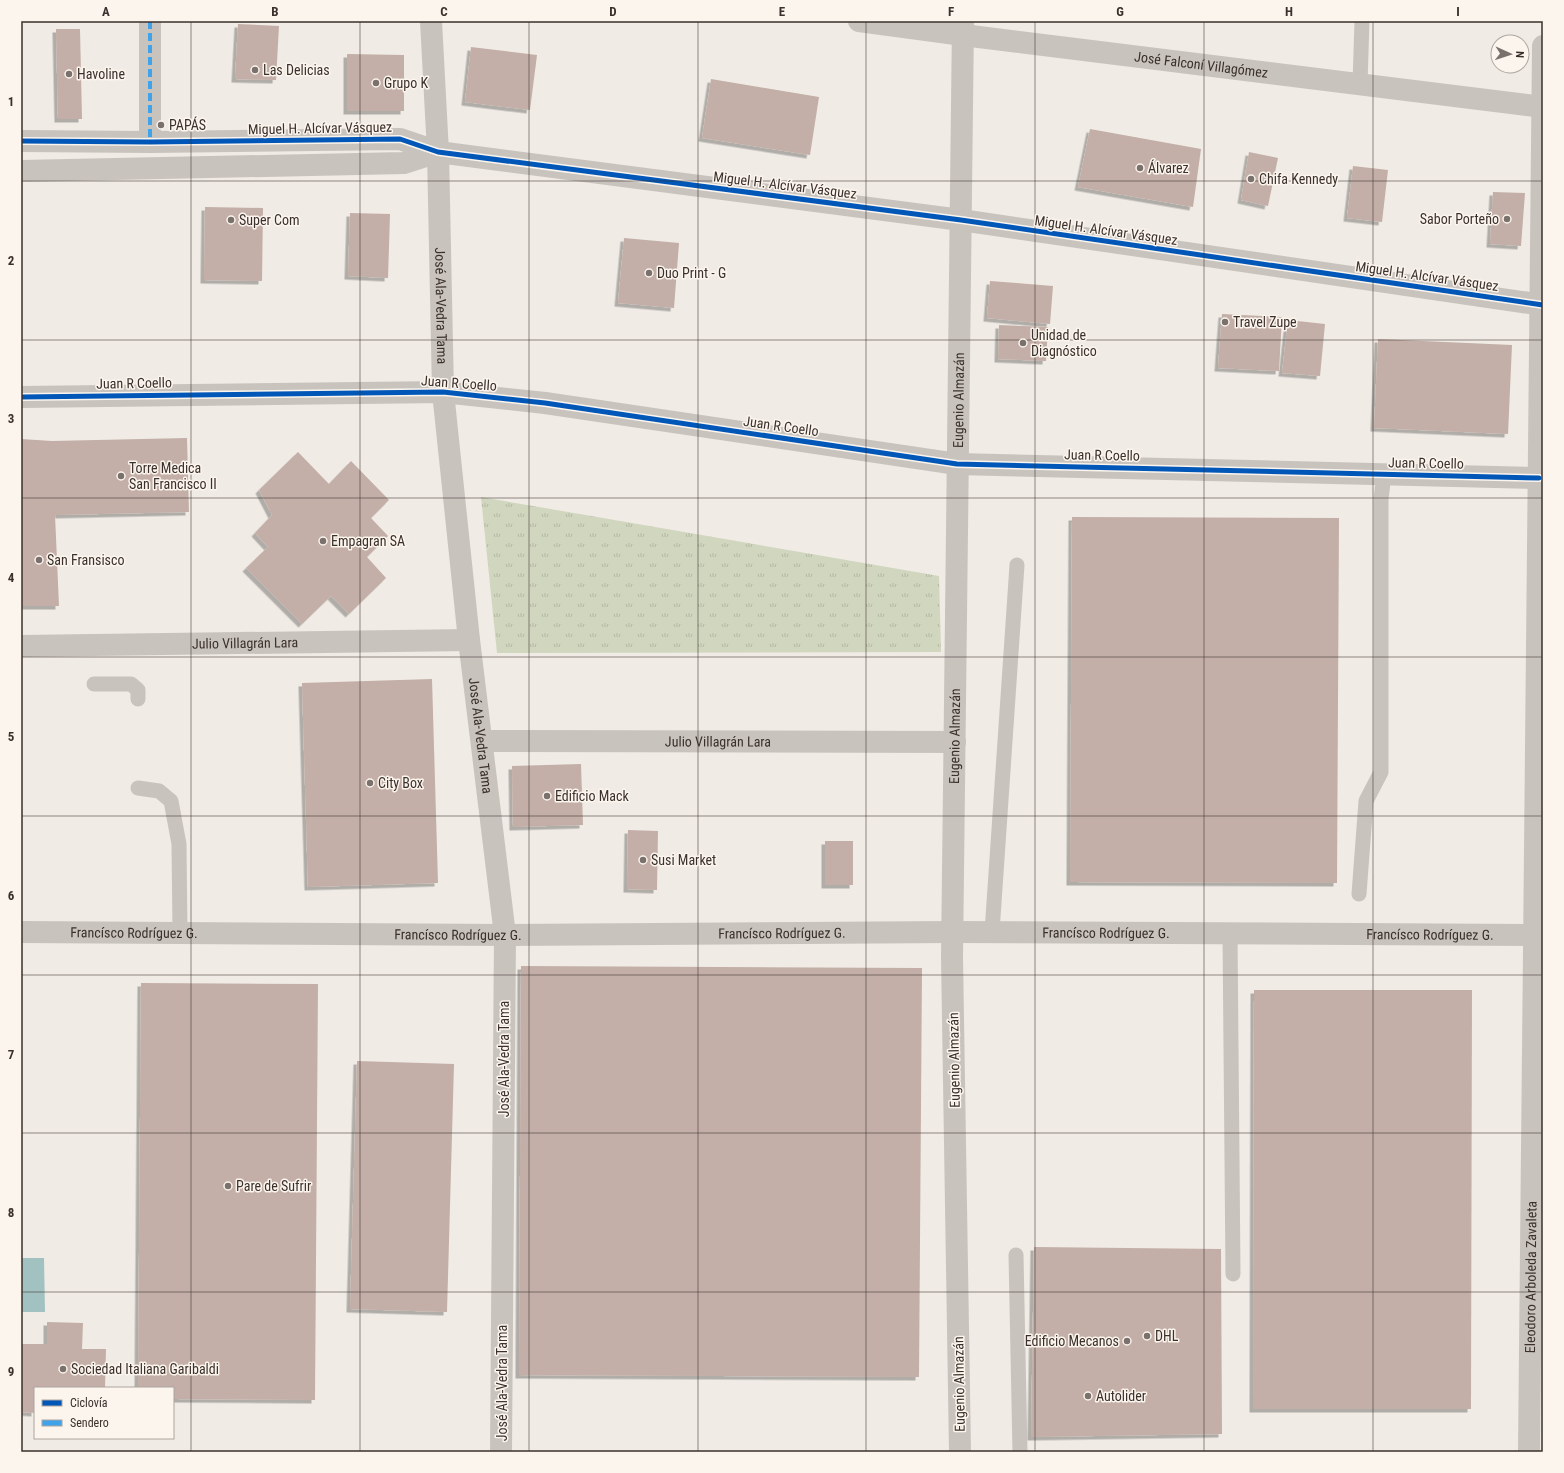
<svg xmlns="http://www.w3.org/2000/svg" width="1564" height="1473" viewBox="0 0 1564 1473" font-family="'Roboto Condensed',sans-serif">
<style>
.park{fill:url(#park-tufts)}
.water{fill:#a1c2c1}
.building{fill:#c3afa7;filter:url(#shadow)}
.lines{fill:none;stroke-linecap:round;stroke-linejoin:round}
.service{stroke:#c9c3be;stroke-width:15}
.minor{stroke:#c9c3be;stroke-width:22}
.tertiary{stroke:#c9c3be;stroke-width:22}
.quiet{stroke:#3fa3eb;stroke-width:4;stroke-dasharray:8 4;stroke-linecap:butt}
.cycleway-casing{stroke:#fbf5ee;stroke-width:8}
.cycleway{stroke:#0057b8;stroke-width:5}
.grid{fill:none;stroke:#3b302b;stroke-width:1;stroke-opacity:0.55}
.poi-dot{fill:#7a716c;stroke:#fbf5ee;stroke-width:1.5}
.labels{text-anchor:middle;stroke-width:3;stroke-linejoin:round;paint-order:stroke}
.street-label{font-size:14px;fill:#3b302b;stroke:#fbf5ee}
.poi-label{font-size:14px;fill:#3b302b;stroke:#fbf5ee;text-anchor:start}
.neatline{fill:none;stroke:#3b302b;stroke-width:1.5}
.grid-label{font-size:13px;text-anchor:middle;font-weight:bold;fill:#3b302b}
</style>
<defs>
<pattern id="park-tufts" width="24" height="20" patternUnits="userSpaceOnUse"><rect width="24" height="20" fill="#d1d6bf"/><path d="M3 7l-1-3M5 7V3M7 7l1-3M15 17l-1-3M17 17v-4M19 17l1-3" fill="none" stroke="#b4b8a4"/></pattern>
<filter id="shadow"><feDropShadow dx="-3.5" dy="3.5" stdDeviation="0" flood-color="#0004"/></filter>
</defs>
<rect width="100%" height="100%" fill="#f0ebe5"/>
<polygon class="park" points="481,497 939,576 941,652 497,653"/>
<polygon class="water" points="21,1258 44,1258 45,1312 21,1312"/>
<g class="building">
<polygon points="238,24 279,26 276,80 235,79"/>
<polygon points="56,29 80,29 82,119 58,119"/>
<polygon points="471,47 537,55 530,110 465,102"/>
<polygon points="347,54 404,55 404,111 347,111"/>
<polygon points="711,79 819,97 810,155 702,138"/>
<polygon points="1090,129 1201,149 1193,207 1078,187"/>
<polygon points="1249,152 1278,158 1268,206 1241,200"/>
<polygon points="1353,166 1388,170 1382,222 1347,218"/>
<polygon points="1493,192 1525,193 1521,246 1490,244"/>
<polygon points="205,207 263,208 262,281 204,280"/>
<polygon points="350,213 390,214 388,278 348,276"/>
<polygon points="624,238 679,243 674,308 618,303"/>
<polygon points="990,281 1053,286 1050,324 987,318"/>
<polygon points="1222,314 1282,317 1279,371 1218,368"/>
<polygon points="1288,320 1325,324 1320,376 1282,373"/>
<polygon points="999,325 1048,327 1046,361 998,359"/>
<polygon points="1378,339 1512,345 1508,434 1374,428"/>
<polygon points="187,438 189,512 55,515 59,606 21,606 21,439 52,441"/>
<polygon points="298,452 329,484 351,461 389,500 371,518 388,536 367,557 386,578 349,614 331,596 302,624 246,568 268,547 255,533 272,515 259,490"/>
<polygon points="1072,517 1339,518 1337,883 1070,882"/>
<polygon points="432,679 438,883 308,887 302,683"/>
<polygon points="581,764 583,825 513,827 512,766"/>
<polygon points="628,830 658,831 657,890 627,889"/>
<rect x="825" y="841" width="28" height="44"/>
<polygon points="521,966 922,968 919,1377 519,1375"/>
<polygon points="141,983 318,984 315,1400 173,1399 173,1388 138,1388"/>
<polygon points="1254,990 1472,990 1471,1409 1253,1409"/>
<polygon points="357,1061 454,1064 447,1312 350,1309"/>
<polygon points="1034,1247 1221,1249 1222,1434 1031,1437"/>
<polygon points="47,1322 83,1323 82,1349 106,1349 105,1388 35,1388 35,1413 21,1412 21,1344 47,1344"/>
</g>
<g class="lines">
<g class="service">
<polyline points="1360,84 1362,21"/>
<polyline points="94,684 131,684 138,690 138,699"/>
<polyline points="138,788 159,791 171,801 179,844 180,933"/>
<polyline points="1359,894 1366,801 1381,772 1381,499 1384,474"/>
<polyline points="992,932 1017,565"/>
<polyline points="1230,933 1233,1274"/>
<polyline points="1016,1255 1020,1452"/>
</g>
<g class="minor">
<polyline points="150,21 150,142"/>
<path id="s1" d="M431,21L438,152L443,392L469,640L505,935L501,1452"/>
<path id="s2" d="M859,21L963,35L1543,107"/>
<polyline points="21,397 443,392 545,403 957,464 1539,478"/>
<path id="s3" d="M21,646L469,640"/>
<path id="s4" d="M482,741L955,742"/>
<path id="s5" d="M21,932L505,935L953,932L1543,935"/>
<path id="s6" d="M960,1452L952,957L963,21"/>
<path id="s7" d="M1529,1452L1543,46"/>
</g>
<g class="tertiary">
<polyline points="21,141 150,142 400,139 438,152 961,220 1543,305"/>
<polyline points="21,171 404,163 438,152"/>
</g>
<polyline class="quiet" points="150,21 150,142"/>
<g class="cycleway-casing">
<g id="cycleway">
<polyline points="21,141 150,142 400,139 438,152 961,220 1543,305"/>
<polyline points="21,397 443,392 545,403 957,464 1539,478"/>
</g>
</g>
<use href="#cycleway" class="cycleway"/>
</g>
<path class="grid" d="M191,21V1452M360,21V1452M529,21V1452M698,21V1452M866,21V1452M1035,21V1452M1204,21V1452M1373,21V1452M21,181H1543M21,340H1543M21,498H1543M21,657H1543M21,816H1543M21,975H1543M21,1133H1543M21,1292H1543"/>
<g class="poi-dot">
<circle cx="255" cy="70" r="4"/>
<circle cx="69" cy="74" r="4"/>
<circle cx="376" cy="83" r="4"/>
<circle cx="161" cy="125" r="4"/>
<circle cx="1140" cy="168" r="4"/>
<circle cx="1251" cy="179" r="4"/>
<circle cx="1507" cy="219" r="4"/>
<circle cx="231" cy="220" r="4"/>
<circle cx="649" cy="273" r="4"/>
<circle cx="1225" cy="322" r="4"/>
<circle cx="1023" cy="343" r="4"/>
<circle cx="121" cy="476" r="4"/>
<circle cx="323" cy="541" r="4"/>
<circle cx="39" cy="560" r="4"/>
<circle cx="370" cy="783" r="4"/>
<circle cx="547" cy="796" r="4"/>
<circle cx="643" cy="860" r="4"/>
<circle cx="228" cy="1186" r="4"/>
<circle cx="1147" cy="1336" r="4"/>
<circle cx="1127" cy="1341" r="4"/>
<circle cx="63" cy="1369" r="4"/>
<circle cx="1088" cy="1396" r="4"/>
</g>
<g class="labels">
<g class="street-label">
<text dy="5" stroke="none"><textPath href="#s2" startOffset="345">José Falconí Villagómez</textPath></text>
<text transform="translate(320 128) rotate(-1)" y="5">Miguel H. Alcívar Vásquez</text>
<text transform="translate(785 185) rotate(7)" y="5">Miguel H. Alcívar Vásquez</text>
<text transform="translate(1106 230) rotate(8)" y="5">Miguel H. Alcívar Vásquez</text>
<text transform="translate(1427 276) rotate(8)" y="5">Miguel H. Alcívar Vásquez</text>
<text dy="5" stroke="none"><textPath href="#s1" startOffset="285">José Ala-Vedra Tama</textPath></text>
<text transform="translate(134 383) rotate(-1)" y="5">Juan R Coello</text>
<text transform="translate(459 383) rotate(4)" y="5">Juan R Coello</text>
<text dy="5" stroke="none"><textPath href="#s6" startOffset="1052">Eugenio Almazán</textPath></text>
<text transform="translate(781 426) rotate(8)" y="5">Juan R Coello</text>
<text transform="translate(1102 455) rotate(1)" y="5">Juan R Coello</text>
<text transform="translate(1426 463) rotate(1)" y="5">Juan R Coello</text>
<text dy="5" stroke="none"><textPath href="#s3" startOffset="224">Julio Villagrán Lara</textPath></text>
<text dy="5" stroke="none"><textPath href="#s1" startOffset="717">José Ala-Vedra Tama</textPath></text>
<text dy="5" stroke="none"><textPath href="#s6" startOffset="716">Eugenio Almazán</textPath></text>
<text dy="5" stroke="none"><textPath href="#s4" startOffset="236">Julio Villagrán Lara</textPath></text>
<text dy="5" stroke="none"><textPath href="#s5" startOffset="113">Francísco Rodríguez G.</textPath></text>
<text dy="5" stroke="none"><textPath href="#s5" startOffset="761">Francísco Rodríguez G.</textPath></text>
<text dy="5" stroke="none"><textPath href="#s5" startOffset="1085">Francísco Rodríguez G.</textPath></text>
<text dy="5" stroke="none"><textPath href="#s5" startOffset="437">Francísco Rodríguez G.</textPath></text>
<text dy="5" stroke="none"><textPath href="#s5" startOffset="1409">Francísco Rodríguez G.</textPath></text>
<text transform="translate(504 1059) rotate(-90)" y="5">José Ala-Vedra Tama</text>
<text transform="translate(954 1060) rotate(-91)" y="5">Eugenio Almazán</text>
<text dy="5" stroke="none"><textPath href="#s7" startOffset="175">Eleodoro Arboleda Zavaleta</textPath></text>
<text transform="translate(502 1383) rotate(-90)" y="5">José Ala-Vedra Tama</text>
<text transform="translate(959 1384) rotate(-91)" y="5">Eugenio Almazán</text>
</g>
<g class="poi-label">
<text x="263" y="75">Las Delicias</text>
<text x="77" y="79">Havoline</text>
<text x="384" y="88">Grupo K</text>
<text x="169" y="130">PAPÁS</text>
<text x="1148" y="173">Álvarez</text>
<text x="1259" y="184">Chifa Kennedy</text>
<text x="1499" y="224" text-anchor="end">Sabor Porteño</text>
<text x="239" y="225">Super Com</text>
<text x="657" y="278">Duo Print - G</text>
<text x="1233" y="327">Travel Zupe</text>
<text x="1031" y="340">Unidad de<tspan x="1031" dy="16">Diagnóstico</tspan></text>
<text x="129" y="473">Torre Medica<tspan x="129" dy="16">San Francisco II</tspan></text>
<text x="331" y="546">Empagran SA</text>
<text x="47" y="565">San Fransisco</text>
<text x="378" y="788">City Box</text>
<text x="555" y="801">Edificio Mack</text>
<text x="651" y="865">Susi Market</text>
<text x="236" y="1191">Pare de Sufrir</text>
<text x="1155" y="1341">DHL</text>
<text x="1119" y="1346" text-anchor="end">Edificio Mecanos</text>
<text x="71" y="1374">Sociedad Italiana Garibaldi</text>
<text x="1096" y="1401">Autolider</text>
</g>
</g>
<rect width="1564" height="1473" fill="none" stroke="#fbf5ee" stroke-width="44"/>
<rect x="34" y="1387" width="140" height="52" fill="#fbf5ee" stroke="#aea6a0"/>
<rect x="42" y="1400" width="20" height="6" fill="#0057b8" stroke="#aea6a0"/>
<text x="70" y="1407" font-size="12" fill="#3b302b">Ciclovía</text>
<rect x="42" y="1420" width="20" height="6" fill="#3fa3eb" stroke="#aea6a0"/>
<text x="70" y="1427" font-size="12" fill="#3b302b">Sendero</text>
<g transform="translate(1510 54) rotate(93)"><circle r="19" fill="#fbf5ee" stroke="#aea6a0"/>
<path d="M0-3L7 15L0 10L-7 15Z" fill="#7a716c"/>
<text y="-6" font-size="11" font-weight="bold" text-anchor="middle" fill="#3b302b">N</text>
</g>
<rect x="22" y="22" width="1520" height="1429" class="neatline"/>
<g class="grid-label">
<text x="106" y="16">A</text>
<text x="275" y="16">B</text>
<text x="444" y="16">C</text>
<text x="613" y="16">D</text>
<text x="782" y="16">E</text>
<text x="951" y="16">F</text>
<text x="1120" y="16">G</text>
<text x="1289" y="16">H</text>
<text x="1458" y="16">I</text>
<text x="11" y="106">1</text>
<text x="11" y="265">2</text>
<text x="11" y="423">3</text>
<text x="11" y="582">4</text>
<text x="11" y="741">5</text>
<text x="11" y="900">6</text>
<text x="11" y="1059">7</text>
<text x="11" y="1217">8</text>
<text x="11" y="1376">9</text>
</g>
</svg>
